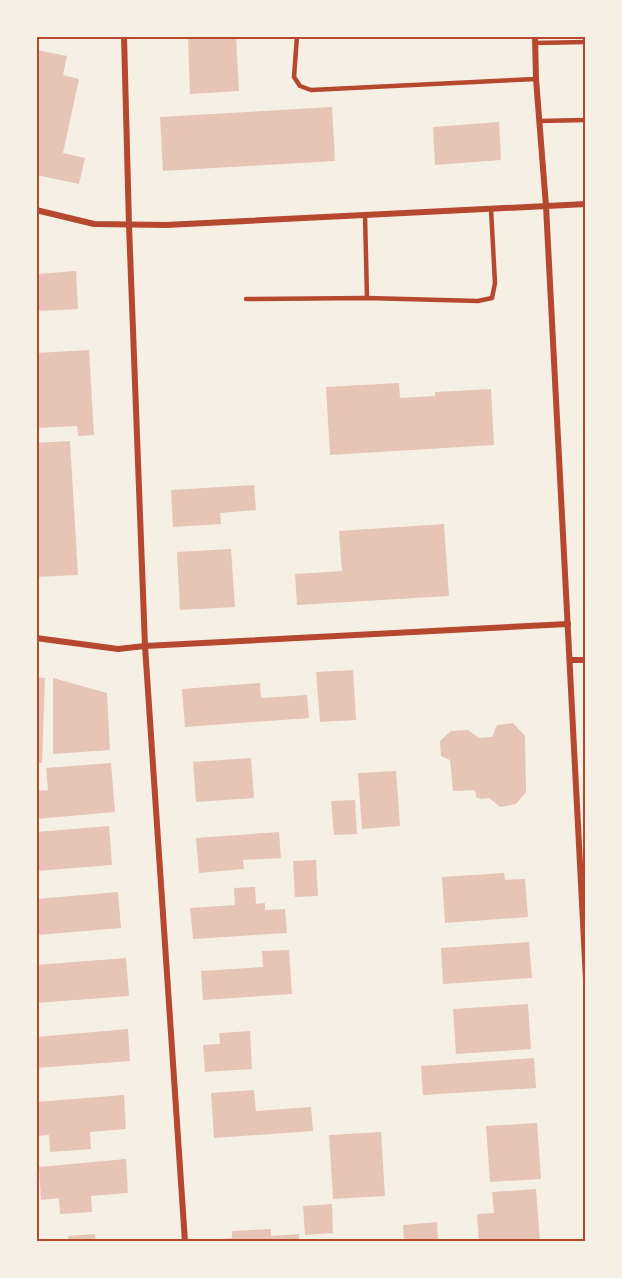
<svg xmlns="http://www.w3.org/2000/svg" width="622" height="1278" viewBox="0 0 622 1278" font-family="'Varela Round',sans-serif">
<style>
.building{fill:#e6c5b7}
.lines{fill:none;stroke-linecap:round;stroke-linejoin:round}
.service{stroke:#b5482f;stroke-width:4.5}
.minor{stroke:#b5482f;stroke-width:6}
.neatline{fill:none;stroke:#b5482f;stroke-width:2}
</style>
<rect width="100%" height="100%" fill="#f6efe4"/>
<g class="building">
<polygon points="188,36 236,36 239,91 190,94"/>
<polygon points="36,50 67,56 63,75 79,79 63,153 85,158 79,184 36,175"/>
<polygon points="332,107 335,161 163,171 160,117"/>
<polygon points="499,122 501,160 435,165 433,127"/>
<polygon points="76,271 78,309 36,311 36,274"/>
<polygon points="89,350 94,435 78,436 77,426 36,428 36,353"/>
<polygon points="399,383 400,398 435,396 435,392 491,389 494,445 330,455 326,387"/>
<polygon points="70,441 78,575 36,577 36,443"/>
<polygon points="254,485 256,510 220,513 221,524 173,527 171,490"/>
<polygon points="444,524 449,596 297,605 295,574 342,571 339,531"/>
<polygon points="231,549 235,607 180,610 177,552"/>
<polygon points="353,670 356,720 320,722 316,672"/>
<polygon points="36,677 45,678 42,763 36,763"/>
<polygon points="53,678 107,693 110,750 53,754"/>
<polygon points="260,683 261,698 307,695 309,718 185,727 182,689"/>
<polygon points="513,723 525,736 526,792 516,804 500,807 489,798 481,799 476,797 475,790 453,791 450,760 441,756 440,741 451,731 468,730 479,738 492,737 497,725"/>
<polygon points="251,758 254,798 196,802 193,762"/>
<polygon points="111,763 115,812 36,819 36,791 48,790 46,768"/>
<polygon points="396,771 400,826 362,829 358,773"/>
<polygon points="355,800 357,834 334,835 331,801"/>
<polygon points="109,826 112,865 36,871 36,832"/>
<polygon points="279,832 281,858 243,860 244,869 199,873 196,838"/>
<polygon points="316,860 318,896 295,897 293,861"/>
<polygon points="504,873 505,880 525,879 528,917 445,923 442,877"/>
<polygon points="255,887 256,904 265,903 265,910 285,909 287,933 193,939 190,908 235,905 234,888"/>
<polygon points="118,892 121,928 37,935 36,899"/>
<polygon points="529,942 532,978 443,984 441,948"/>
<polygon points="289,950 292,994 203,1000 201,971 263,967 262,951"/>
<polygon points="126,958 129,996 36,1003 36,965"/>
<polygon points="528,1004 531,1049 456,1054 453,1009"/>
<polygon points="128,1029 130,1061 36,1068 36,1037"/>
<polygon points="250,1031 252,1069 205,1072 203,1045 220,1044 219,1033"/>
<polygon points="534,1058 536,1088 423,1095 421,1066"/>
<polygon points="254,1090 256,1111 311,1107 313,1131 214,1138 211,1093"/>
<polygon points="124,1095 126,1129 90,1132 91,1149 50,1152 49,1135 36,1136 36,1102"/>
<polygon points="537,1123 541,1179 490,1182 486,1126"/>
<polygon points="381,1132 385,1196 333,1199 329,1135"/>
<polygon points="126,1159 128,1193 91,1196 92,1212 60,1214 59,1198 41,1200 39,1167"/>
<polygon points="536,1189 540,1242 479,1242 477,1214 494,1213 492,1192"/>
<polygon points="332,1204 333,1233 305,1235 303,1206"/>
<polygon points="437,1222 438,1242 404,1242 403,1225"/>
<polygon points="271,1229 271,1236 299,1234 299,1242 212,1242 212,1240 232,1238 232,1231"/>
<polygon points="95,1234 96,1242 69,1242 68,1236"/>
</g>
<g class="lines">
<g class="service">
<polyline points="297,36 294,77 300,86 311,90 536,79"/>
<polyline points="535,43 586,42"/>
<polyline points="539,121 586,120"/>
<polyline points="365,215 367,298"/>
<polyline points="246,299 367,298 478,301 492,298 495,283 491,209"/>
</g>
<g class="minor">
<polyline points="124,36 129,225 145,646 185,1242"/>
<polyline points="535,36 536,79 546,206 586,980"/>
<polyline points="36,210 94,224 166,225 586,204"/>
<polyline points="36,638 118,649 145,646 568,624"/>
<polyline points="570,660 586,660"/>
</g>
</g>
<rect width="622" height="1278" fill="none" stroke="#f6efe4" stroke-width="75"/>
<rect x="38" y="38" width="546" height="1202" class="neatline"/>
</svg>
